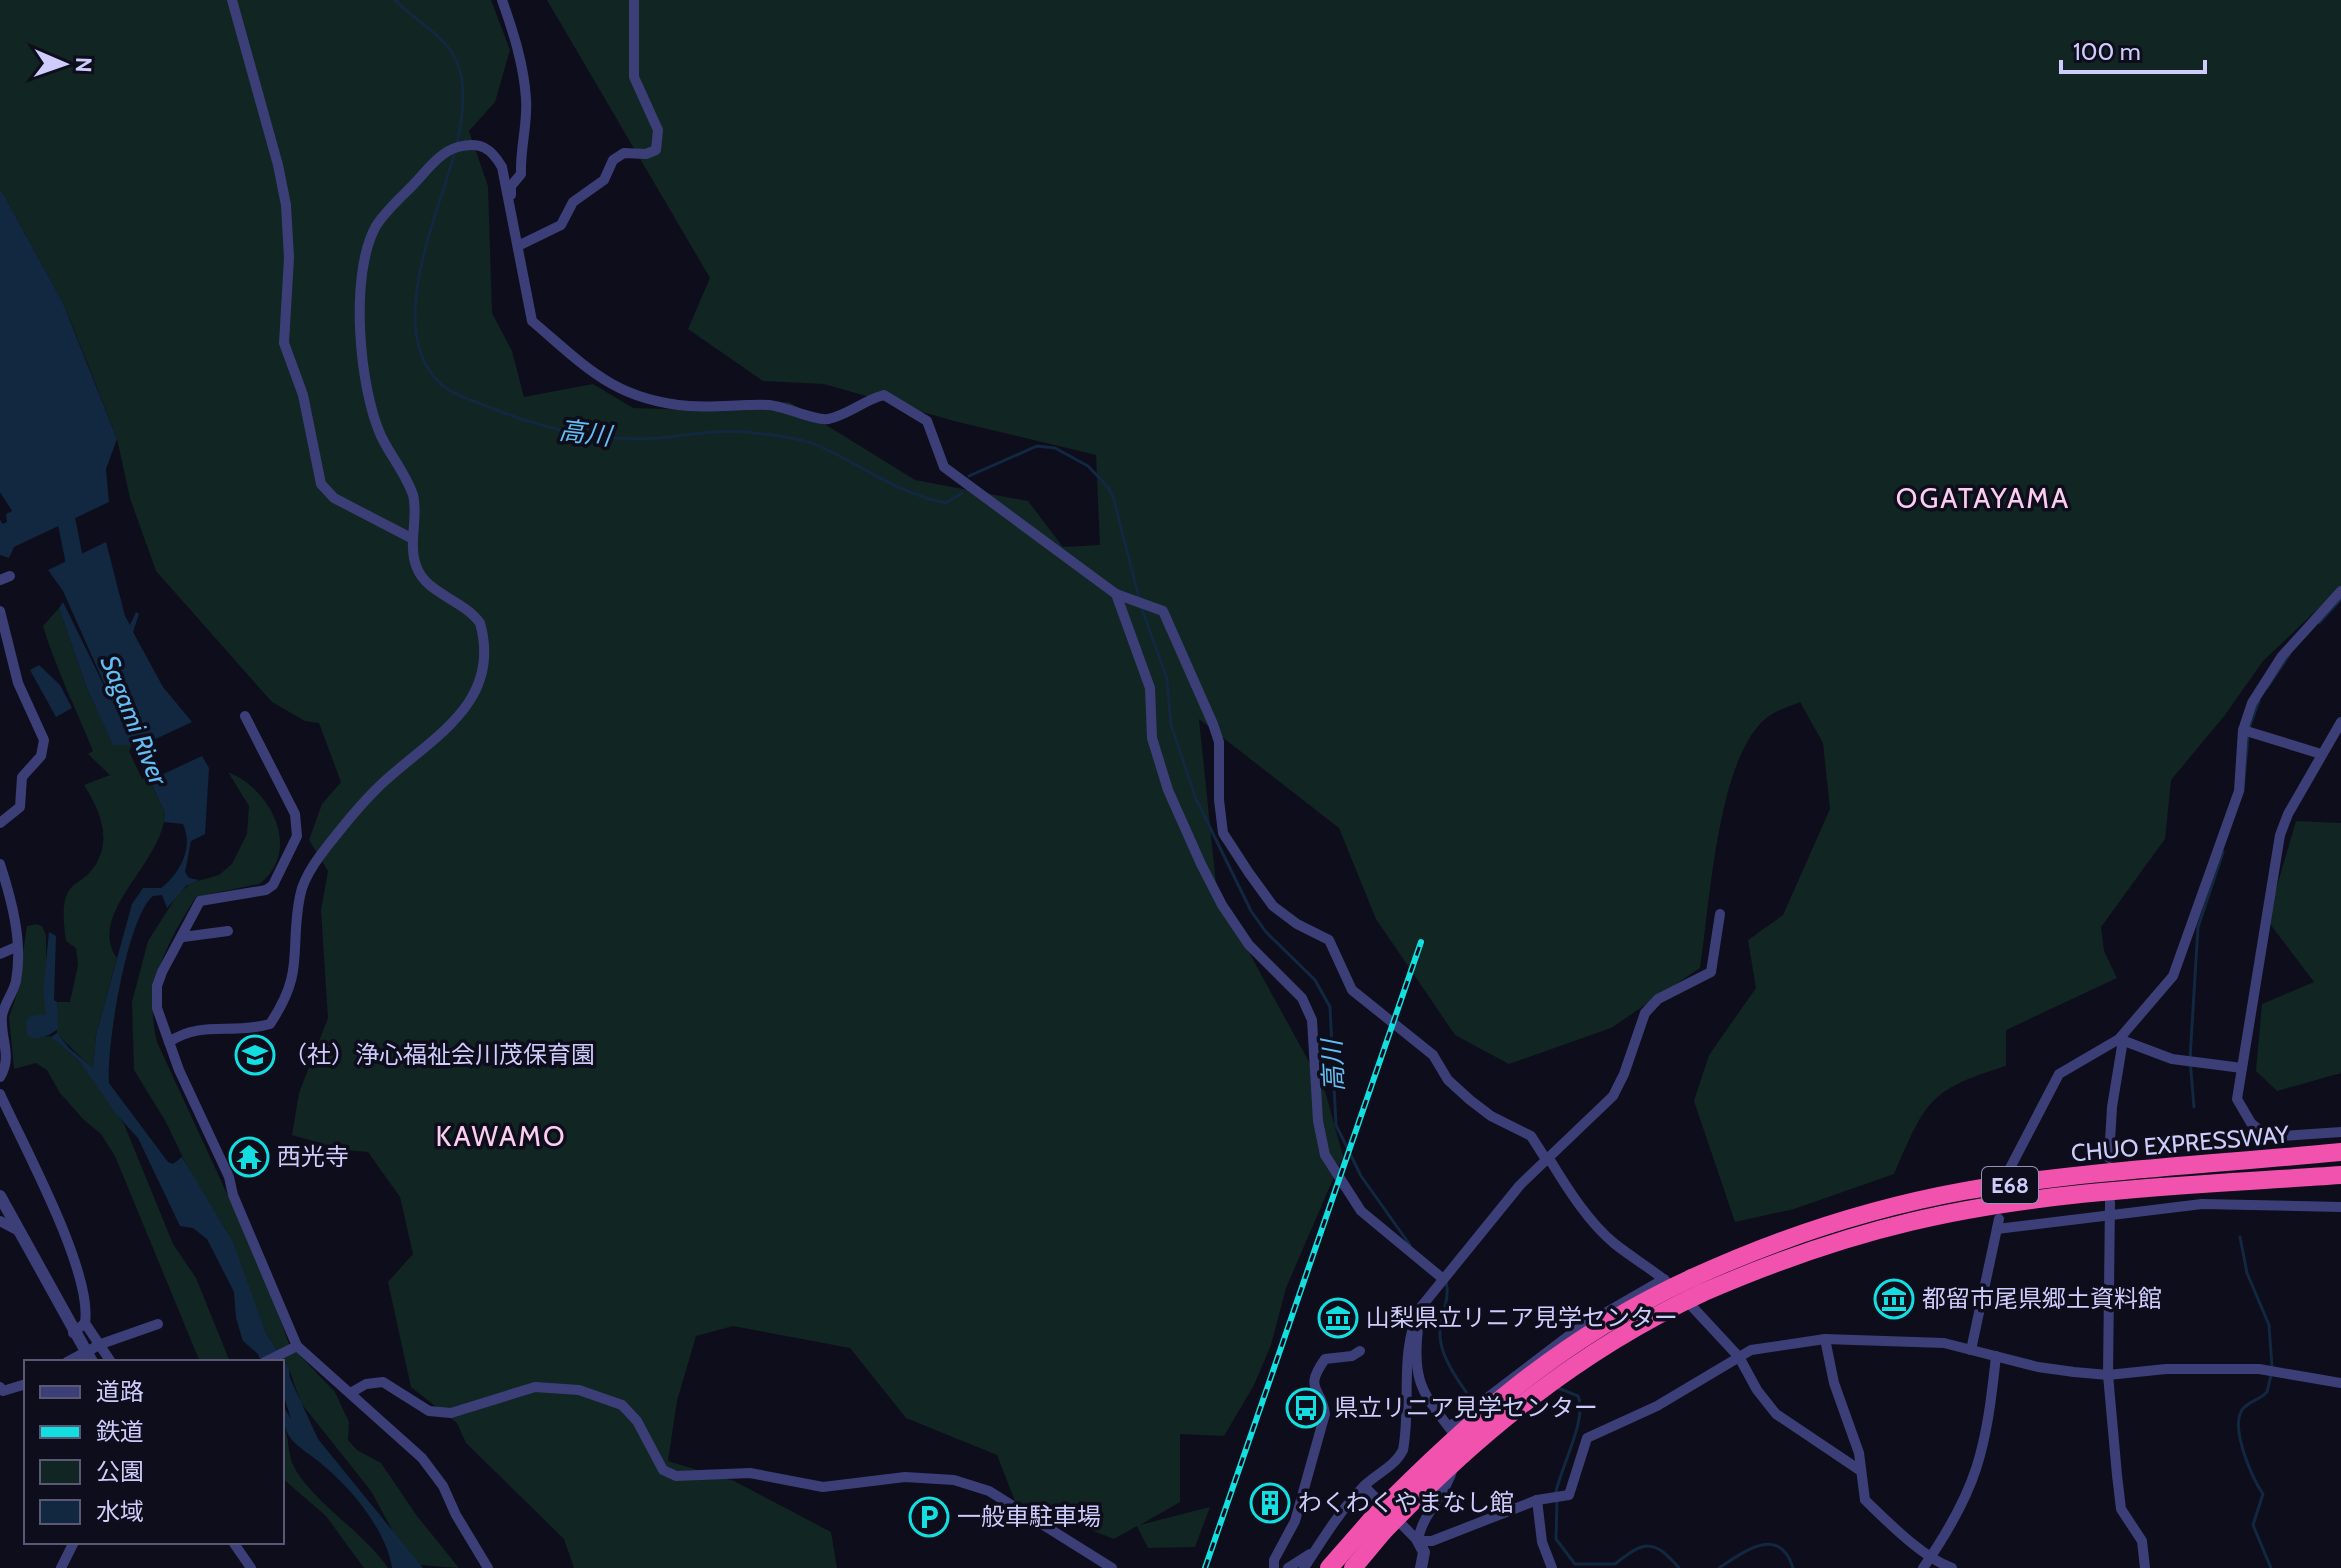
<svg xmlns="http://www.w3.org/2000/svg" width="2341" height="1568" viewBox="0 0 2341 1568" font-family="Cabin,'Noto Sans JP',sans-serif">
<style>
.green{fill:#112522}
.water{fill:#112840}
.lines{fill:none;stroke-linecap:round;stroke-linejoin:round}
.stream{stroke:#112840;stroke-width:3}
.river{stroke:#112840;stroke-width:18}
.minor{stroke:#3c3f77;stroke-width:10}
.tertiary{stroke:#3c3f77;stroke-width:12}
.motorway{stroke:#f052ad;stroke-width:18}
.rail-casing{stroke:#13dfe0;stroke-width:6}
.rail{stroke:#0e0d1c;stroke-width:3;stroke-dasharray:9;stroke-linecap:butt}
.motorway-bridge{stroke:#f052ad;stroke-width:18}
.labels{text-anchor:middle;stroke-width:7;stroke-linejoin:round;paint-order:stroke}
.shield{fill:#0e0d1c;stroke:#9493b8;stroke-width:2}
.shield-label{font-size:22px;font-weight:bold;fill:#cdccfb}
.poi-label{font-size:24px;fill:#cdccfb;stroke:#0e0d1c;text-anchor:start}
.street-label{font-size:24px;fill:#cdccfb;stroke:#0e0d1c}
.water-label{font-size:26px;font-style:italic;fill:#63bdf2;stroke:#0e0d1c}
.quarter-label{font-size:28px;letter-spacing:2px;fill:#fbceef;stroke:#0e0d1c}
</style>
<rect width="100%" height="100%" fill="#0e0d1c"/>
<g class="green">
<path d="M0,0H491L510,50L495,102L469,131L488,186L492,313L512,351L524,397L593,384L633,408L696,410L789,402L915,480L1028,501L1063,547L1100,545L1096,455L954,421L824,384L763,381L688,329L710,278L547,0H2341V587L2263,661L2225,715L2171,780L2165,839L2101,927L2104,951L2117,978L2006,1030V1066C1927,1090 1926,1102 1894,1174L1794,1209L1735,1222L1694,1101L1709,1055L1756,988L1748,940L1783,915L1830,809L1823,743L1800,702C1791,706 1780,709 1772,714C1717,747 1710,908 1700,968L1611,1028L1509,1064L1455,1035L1376,919L1339,828L1199,719L1217,894L1325,1091L1343,1156L1286,1288L1271,1345L1254,1385L1224,1436L1180,1434V1502L1140,1525L1210,1507L1195,1547L1148,1548L1137,1526L1114,1539L1015,1501L997,1455L906,1418L850,1348L733,1326L696,1336L677,1401L668,1461L734,1481L831,1532L837,1568H574L564,1539L466,1443L457,1423L411,1387L388,1282L413,1254L400,1197L368,1152L344,1150L292,1135L299,1093L328,1018L321,910L328,871L309,840L322,804L341,782L319,723L305,721L272,702L156,571L130,498L117,439L87,362L63,303L0,188Z"/>
<path d="M59,608L86,686L113,744L132,745L129,751L142,779L148,777L165,813C164,862 85,914 117,958L96,1035L93,1069L57,1034V1002H70L78,965L76,948L66,941C64,927 61,905 68,892C73,883 85,879 91,871C114,843 101,812 84,785L110,775L88,754L93,751C76,709 56,669 43,626Z"/>
<path d="M228,772C271,789 303,851 259,884L196,897C166,945 143,985 157,1042L265,1276L289,1344L335,1392L349,1422L348,1440L357,1450L381,1463L417,1516L459,1568L419,1565L396,1537L371,1491L301,1403L289,1369L266,1333L226,1230L195,1183L166,1122L134,1070L132,1002L148,941L178,894L191,883L219,875L232,864L247,834L249,806Z"/>
<polygon points="2296,821 2341,823 2341,1073 2277,1091 2256,1071 2262,1004 2314,982 2267,920"/>
<polygon points="36,924 42,926 46,935 46,1015 29,1017 37,1038 50,1036 79,1061 124,1124 173,1244 196,1278 230,1362 200,1362 115,1156 101,1134 84,1120 60,1093 47,1070 36,1063 14,1069 9,1017 17,994 27,926"/>
<path d="M282,1422C291,1438 286,1453 295,1469C319,1508 362,1530 388,1568H364L326,1516L282,1478Z"/>
</g>
<g class="water">
<polygon points="0,188 63,303 117,439 106,469 109,502 14,547 9,558 0,555 0,520 3,524 7,522 6,514 12,511 0,492"/>
<path d="M106,542L125,616L130,625L136,612L139,614L133,632L163,687L192,722L147,743L161,775L202,756L209,768L205,834L191,841L185,872L189,878L199,880L186,886L167,908L162,895L153,896C127,917 106,1048 109,1083L168,1162L173,1164L182,1157L233,1242L266,1333L289,1369L290,1378L318,1439L423,1568H392C387,1532 352,1489 324,1466C299,1444 282,1444 282,1404L291,1419L282,1390V1362H261L258,1354L243,1341L236,1318L234,1292L207,1239L193,1228L180,1226L138,1138L116,1114L79,1061L51,1037L57,1033L69,1048L93,1068L96,1035L132,904L143,888H161C180,874 194,847 183,824L164,822L165,813L133,745H113L86,686L59,608L63,602L115,708L63,591L48,570Z"/>
<polygon points="39,665 60,685 72,708 56,717 30,670"/>
<path d="M49,932L56,936L54,1000L57,1002L58,1029C48,1036 38,1042 27,1035L26,1021L30,1016L46,1014L43,992Z"/>
</g>
<g class="lines">
<g class="stream">
<path d="M395,0C412,18 437,31 451,51C469,77 463,116 457,144"/>
<path d="M454,155C437,217 383,334 442,385C454,396 476,401 491,408C539,427 586,439 639,439C674,439 711,428 747,432C769,435 799,437 819,446C862,465 898,494 946,503L962,493"/>
<polyline points="969,476 1037,446 1055,448 1088,466 1108,487 1114,500 1139,598"/>
<polyline points="1141,606 1167,679 1171,725 1196,799 1251,911 1266,932 1315,980 1330,1007 1336,1125 1361,1176 1410,1245"/>
<polyline points="2319,623 2341,599"/>
<polyline points="2267,688 2289,655"/>
<polyline points="2249,728 2259,701"/>
<polyline points="2243,791 2248,736"/>
<polyline points="2194,1107 2190,1059 2198,927 2223,852"/>
<polyline points="2240,1237 2247,1273 2269,1325 2272,1367"/>
<path d="M1446,1281C1451,1301 1439,1316 1440,1336C1441,1359 1461,1385 1474,1403"/>
<path d="M2271,1375L2267,1392C2260,1400 2248,1401 2242,1410C2230,1428 2252,1478 2263,1494L2253,1525L2271,1568"/>
<path d="M1556,1492C1561,1467 1588,1417 1578,1396L1558,1388"/>
<path d="M1557,1500L1556,1539L1575,1564H1615C1645,1540 1654,1539 1679,1568"/>
<path d="M1719,1568C1746,1550 1780,1525 1793,1568"/>
</g>
<polyline class="river" points="62,498 78,579"/>
<g class="minor">
<polyline points="232,0 278,165 286,205 289,258 284,343 303,395 321,484 334,498 413,539"/>
<path d="M502,0C513,31 524,65 526,99C528,123 520,148 521,174L511,186V195"/>
<polyline points="520,245 561,225 573,202 604,180 613,160 624,153 646,154 656,150 658,130 634,77 634,0"/>
<polyline points="0,580 10,576"/>
<polyline points="1116,594 1163,611 1213,724 1219,742 1219,800 1223,833 1249,873 1273,906 1297,924 1329,940 1352,990 1433,1055 1448,1080 1470,1100 1491,1116 1531,1136 1547,1161"/>
<polyline points="0,611 18,683 44,740 41,756 22,777 20,807 0,823"/>
<polyline points="245,716 295,814 297,836 273,885 266,890 200,901 162,972 157,986 157,1008 179,1070 229,1177 233,1195 297,1346 422,1458 443,1486 456,1515 488,1568"/>
<polyline points="2341,722 2288,814 2280,835 2237,1099 2251,1123 2268,1137 2341,1132"/>
<polyline points="2243,730 2321,754"/>
<path d="M0,864C12,901 23,942 16,981C13,994 4,1004 2,1016C0,1039 13,1056 0,1077"/>
<polyline points="183,937 228,931"/>
<polyline points="0,954 16,947"/>
<polyline points="2119,1039 2172,1059 2242,1068"/>
<path d="M169,1042C201,1020 232,1035 270,1024C306,970 289,951 300,896C304,874 324,850 337,834C352,815 369,795 387,779C435,736 502,701 480,623C464,600 427,594 417,568C407,544 419,518 413,495C406,474 390,455 381,436C359,387 349,274 376,226C384,213 397,201 408,190C423,176 438,152 458,147C480,141 491,148 502,167L532,321C585,366 614,400 689,406C715,408 742,404 769,405C784,406 816,421 828,419C848,415 864,400 884,395L927,421L944,467L1116,594L1150,688L1152,738L1168,790L1201,864L1222,905L1249,945L1302,998L1312,1020L1318,1121L1325,1155L1361,1211L1442,1278"/>
<path d="M0,1094C23,1145 93,1272 85,1323L73,1333"/>
<polyline points="2109,1158 2112,1107 2123,1040"/>
<path d="M1550,1160C1567,1188 1589,1223 1615,1244C1635,1260 1656,1271 1675,1289"/>
<polyline points="2008,1172 2059,1074 2119,1039 2173,976 2239,791 2243,730 2252,703 2282,656 2341,591"/>
<polyline points="2110,1202 2108,1375 2117,1475 2121,1509 2142,1541 2145,1568"/>
<polyline points="0,1221 17,1230"/>
<polyline points="1997,1229 2202,1204 2341,1207"/>
<polyline points="1686,1300 1739,1357 1757,1390 1776,1414 1861,1471"/>
<polyline points="85,1323 111,1362"/>
<path d="M1418,1329C1412,1380 1422,1393 1451,1430"/>
<path d="M1825,1339L1834,1383L1859,1453L1865,1500C1889,1523 1922,1557 1952,1568"/>
<polyline points="1971,1350 1999,1219"/>
<polyline points="67,1362 101,1344 158,1324"/>
<polyline points="265,1362 297,1346"/>
<polyline points="0,1387 3,1391 26,1384"/>
<polyline points="352,1392 366,1384 383,1382 429,1411 451,1413 535,1387 579,1390 622,1405 637,1421 663,1470 676,1476 750,1473 823,1487 905,1477 954,1480 989,1491 1112,1568"/>
<polyline points="1449,1427 1579,1328 1664,1279"/>
<polyline points="1364,1486 1418,1541 1432,1541 1537,1500 1569,1495 1587,1438 1657,1406 1751,1350 1825,1339 1944,1343 2038,1367 2074,1372 2108,1375 2166,1369 2259,1369 2341,1383"/>
<polyline points="1537,1500 1542,1542 1552,1568"/>
<path d="M1418,1541C1421,1515 1446,1495 1453,1468"/>
<polyline points="233,1542 251,1568"/>
<polyline points="61,1568 74,1542"/>
<path d="M1274,1568V1560L1295,1521L1325,1414C1321,1386 1303,1390 1325,1359L1352,1356L1360,1351"/>
<polyline points="1288,1568 1310,1554"/>
<path d="M1304,1568C1322,1540 1341,1509 1365,1485C1378,1473 1395,1466 1403,1450C1412,1403 1398,1352 1421,1307L1520,1185L1613,1096L1624,1074L1645,1013L1658,999L1711,972L1720,914"/>
<path d="M1923,1568C1978,1489 1986,1450 1996,1356"/>
</g>
<g class="tertiary">
<polyline points="0,1196 92,1362"/>
<polyline points="1418,1541 1424,1552 1421,1568"/>
</g>
<g class="motorway">
<path d="M1692,1278C1779,1238 1870,1208 1964,1191C2088,1170 2216,1164 2341,1152"/>
<path d="M1702,1293C1769,1264 1838,1239 1910,1222C2046,1189 2201,1185 2341,1175"/>
<polyline points="1329,1568 1371,1520"/>
<polyline points="1353,1568 1383,1532"/>
</g>
<g class="rail-casing">
<polyline id="rail" points="1205,1568 1421,942"/>
</g>
<use href="#rail" class="rail"/>
<g class="motorway-bridge">
<path d="M1371,1520C1469,1420 1563,1337 1692,1278"/>
<path d="M1383,1532C1477,1434 1578,1351 1702,1293"/>
</g>
</g>
<defs>
<g id="school-ring" transform="scale(2)"><circle r="9.5" fill="#0e0d1c" stroke="#13dfe0" stroke-width="1.5"/><path d="M0-5L7-2L0 1L-7-2ZM-4 1L0 2.5L4 1V4Q0 6-4 4Z" fill="#13dfe0"/></g>
<g id="temple-ring" transform="scale(2)"><circle r="9.5" fill="#0e0d1c" stroke="#13dfe0" stroke-width="1.5"/><path d="M0-6L5-2H3V0L6.5 2.5H4V6H1.5V3h-3V6H-4V2.5H-6.5L-3 0V-2H-5Z" fill="#13dfe0"/></g>
<g id="museum-ring" transform="scale(2)"><circle r="9.5" fill="#0e0d1c" stroke="#13dfe0" stroke-width="1.5"/><path d="M0-6L6-3V-2H-6V-3ZM-5-1h2V3h-2ZM-1-1h2V3h-2ZM3-1h2V3H3ZM-6 4H6V6H-6Z" fill="#13dfe0"/></g>
<g id="bus-ring" transform="scale(2)"><circle r="9.5" fill="#0e0d1c" stroke="#13dfe0" stroke-width="1.5"/><path d="M-5-6H5V4H4V6H2V4H-2V6H-4V4H-5ZM-3.5-4V0h7V-4ZM-3.5 1.2v1.5H-2V1.2ZM2 1.2v1.5H3.5V1.2Z" fill="#13dfe0"/></g>
<g id="building-ring" transform="scale(2)"><circle r="9.5" fill="#0e0d1c" stroke="#13dfe0" stroke-width="1.5"/><path d="M-4-6H4V6H1V3H-1V6H-4ZM-2.5-4.3h1.7v1.8h-1.7ZM.8-4.3h1.7v1.8H.8ZM-2.5-1h1.7V.8h-1.7ZM.8-1h1.7V.8H.8Z" fill="#13dfe0"/></g>
<g id="parking-ring" transform="scale(2)"><circle r="9.5" fill="#0e0d1c" stroke="#13dfe0" stroke-width="1.5"/><path d="M-3.5-5.5H1a3.5 3.5 0 0 1 0 7H-1V5.5H-3.5ZM-1-3.4V-.6H.8a1.4 1.4 0 0 0 0-2.8Z" fill="#13dfe0"/></g>
</defs>
<g fill-rule="evenodd">
<use href="#school-ring" x="255" y="1055"/>
<use href="#temple-ring" x="249" y="1157"/>
<use href="#museum-ring" x="1894" y="1299"/>
<use href="#museum-ring" x="1338" y="1318"/>
<use href="#bus-ring" x="1306" y="1408"/>
<use href="#building-ring" x="1270" y="1503"/>
<use href="#parking-ring" x="929" y="1517"/>
</g>
<g class="labels">
<rect class="shield" x="1982" y="1167" width="56" height="36" rx="6"/>
<g class="shield-label">
<text x="2010" y="1193">E68</text>
</g>
<g class="poi-label">
<text x="283" y="1063">（社）浄心福祉会川茂保育園</text>
<text x="277" y="1165">西光寺</text>
<text x="1922" y="1307">都留市尾県郷土資料館</text>
<text x="1366" y="1326">山梨県立リニア見学センター</text>
<text x="1334" y="1416">県立リニア見学センター</text>
<text x="1298" y="1511">わくわくやまなし館</text>
<text x="957" y="1525">一般車駐車場</text>
</g>
<g class="street-label">
<text transform="translate(2180 1144) rotate(-5)" y="8">CHUO EXPRESSWAY</text>
</g>
<g class="water-label">
<text transform="translate(585 433) rotate(7)" y="9">高川</text>
<text transform="translate(134 720) rotate(68)" y="9">Sagami River</text>
<text transform="translate(1333 1066) rotate(-93)" y="9">高川</text>
</g>
<g class="quarter-label">
<text x="1983" y="508">OGATAYAMA</text>
<text x="501" y="1146">KAWAMO</text>
</g>
</g>
<rect x="24" y="1360" width="260" height="184" fill="#0e0d1c" stroke="#5a5975" stroke-width="2"/>
<rect x="40" y="1386" width="40" height="12" fill="#3c3f77" stroke="#5a5975" stroke-width="2"/>
<text x="96" y="1400" font-size="24" fill="#cdccfb">道路</text>
<rect x="40" y="1426" width="40" height="12" fill="#13dfe0" stroke="#5a5975" stroke-width="2"/>
<text x="96" y="1440" font-size="24" fill="#cdccfb">鉄道</text>
<rect x="40" y="1460" width="40" height="24" fill="#112522" stroke="#5a5975" stroke-width="2"/>
<text x="96" y="1480" font-size="24" fill="#cdccfb">公園</text>
<rect x="40" y="1500" width="40" height="24" fill="#112840" stroke="#5a5975" stroke-width="2"/>
<text x="96" y="1520" font-size="24" fill="#cdccfb">水域</text>
<g transform="translate(64 64) rotate(92)" stroke="#0e0d1c" stroke-width="6" paint-order="stroke">
<path d="M0-6L14 30L0 20L-14 30Z" fill="#cdccfb"/>
<text y="-12" font-size="22" font-weight="bold" text-anchor="middle" fill="#cdccfb">N</text>
</g>
<path d="M2061 60v12h144v-12" fill="none" stroke="#cdccfb" stroke-width="4"/>
<text x="2073" y="60" font-size="24" fill="#cdccfb" stroke="#0e0d1c" stroke-width="6" paint-order="stroke">100 m</text>
</svg>
